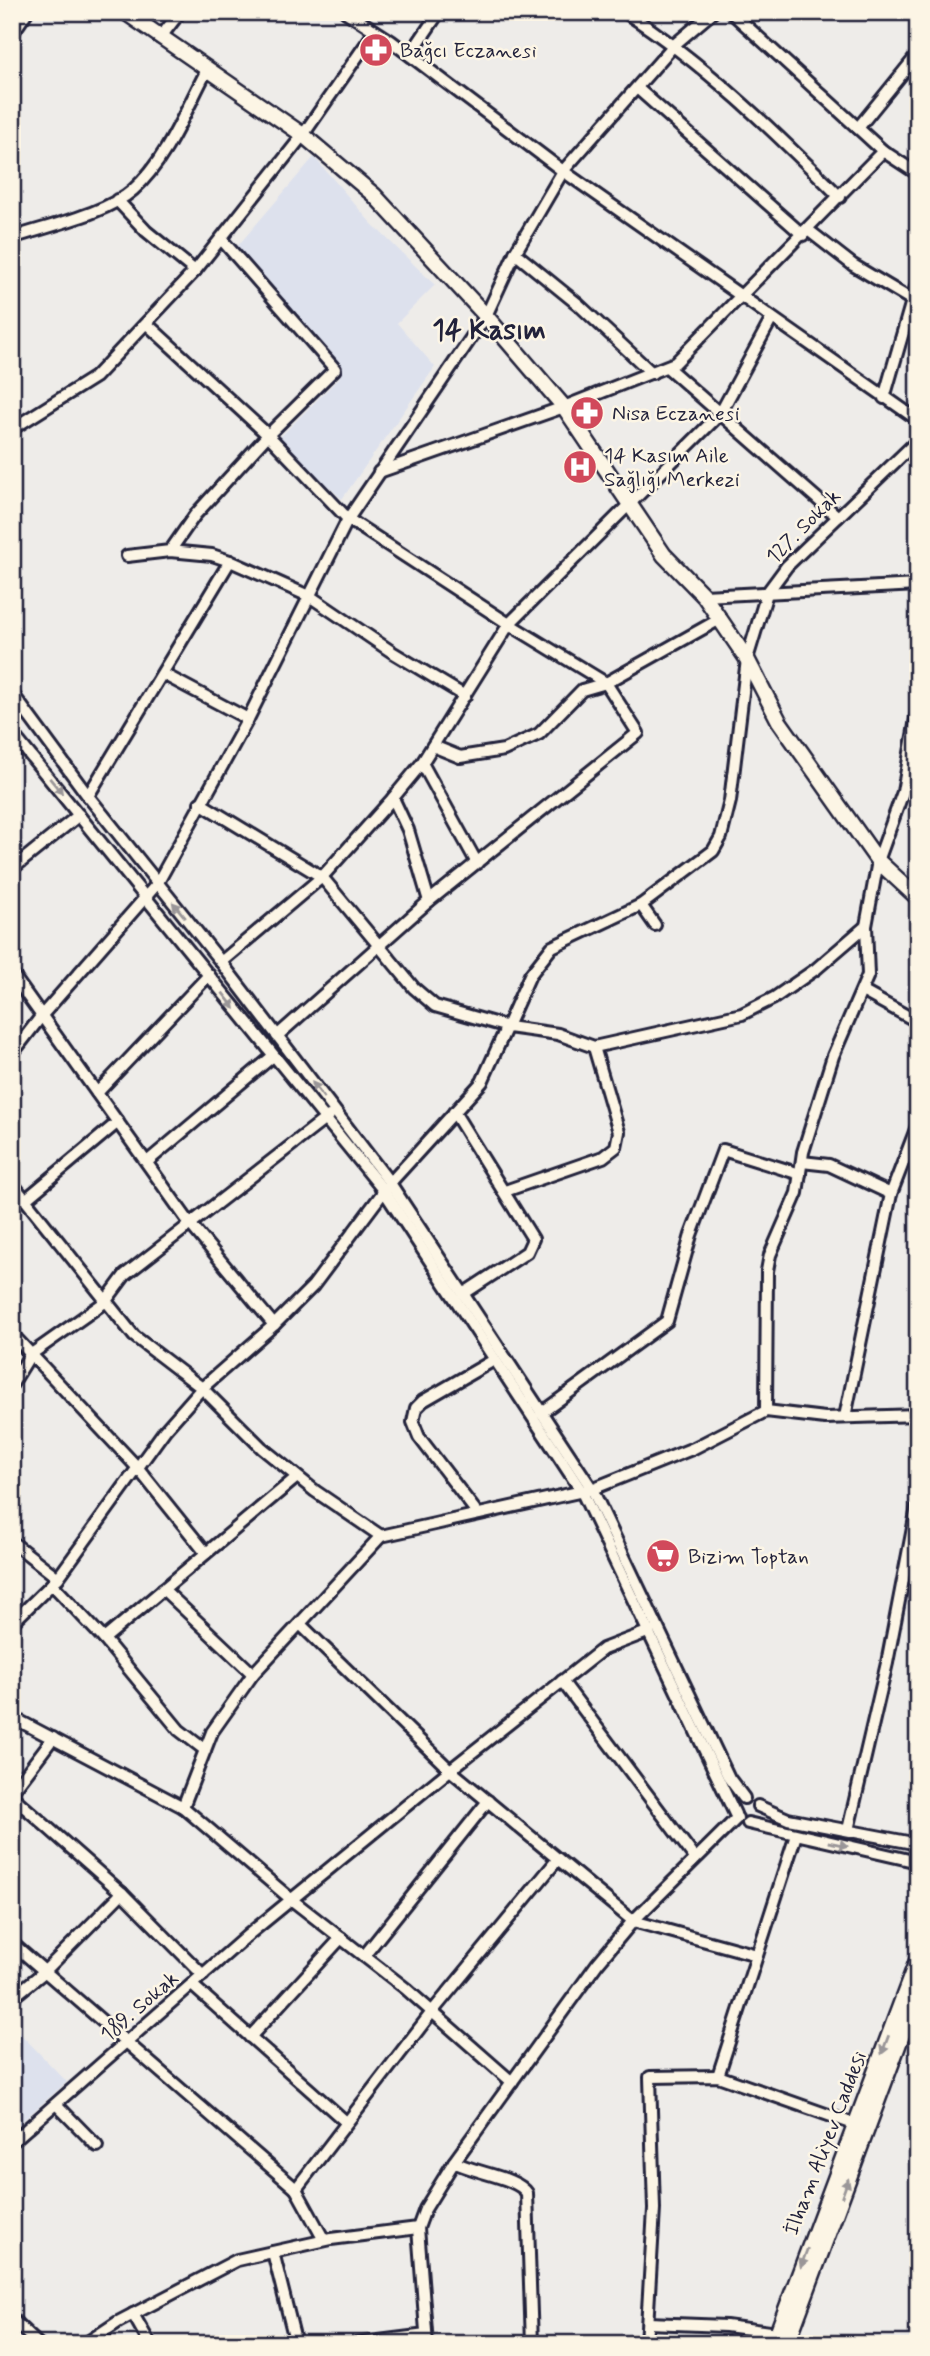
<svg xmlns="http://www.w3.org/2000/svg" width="930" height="2356" viewBox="0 0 930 2356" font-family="Mynerve,sans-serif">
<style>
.built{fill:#dde1ed}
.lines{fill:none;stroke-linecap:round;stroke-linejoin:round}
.minor-casing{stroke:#22223b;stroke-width:16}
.major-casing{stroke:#22223b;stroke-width:19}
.minor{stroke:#fcf5e5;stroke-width:10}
.major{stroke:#fcf5e5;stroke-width:14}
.oneway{fill:#9a9698}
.labels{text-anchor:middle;stroke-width:5;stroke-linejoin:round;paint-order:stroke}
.poi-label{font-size:21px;fill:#22223b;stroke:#fcf5e5;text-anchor:start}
.street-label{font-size:21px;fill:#22223b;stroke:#fcf5e5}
.district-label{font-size:28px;font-weight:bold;fill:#22223b;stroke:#fcf5e5}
</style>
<rect width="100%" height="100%" fill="#eeece9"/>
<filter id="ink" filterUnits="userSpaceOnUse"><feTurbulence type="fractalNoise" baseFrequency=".0143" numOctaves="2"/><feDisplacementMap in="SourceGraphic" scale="14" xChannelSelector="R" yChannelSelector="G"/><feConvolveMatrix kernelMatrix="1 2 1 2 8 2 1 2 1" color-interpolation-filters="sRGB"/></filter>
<g filter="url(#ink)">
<g class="built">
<polygon points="314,157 371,223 435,285 397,323 435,367 342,499 277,440 340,377 235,249"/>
<polygon points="12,2025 67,2082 12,2130"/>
</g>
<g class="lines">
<g class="minor-casing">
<g id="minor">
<polyline points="346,12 391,41 563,171 918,420"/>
<path d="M625,12C705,64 773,130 840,197"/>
<polyline points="731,12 883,151 918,174"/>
<polyline points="12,34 27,12"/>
<polyline points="160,38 180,12"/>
<polyline points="410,55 439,12"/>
<polyline points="637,88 803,235"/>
<polyline points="858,128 918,54"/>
<polyline points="117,200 146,231 195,271"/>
<polyline points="808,230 853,265 912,300"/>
<path d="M12,238C47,226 106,214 133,190C167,160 186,109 207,70"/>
<polyline points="515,253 579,305 652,373"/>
<polyline points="147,324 268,435 348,519 509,624 606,683 638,733 429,901 277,1036"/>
<polyline points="667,367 838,517"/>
<polyline points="884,398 918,280"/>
<polyline points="12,429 95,377 195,271 303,135 375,31"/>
<polyline points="379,472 564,407 675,363 883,151"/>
<polyline points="170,551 195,515 268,435 335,369 222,240"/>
<polyline points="127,556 170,551 212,555 230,561 311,597 392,652 465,696"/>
<polyline points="704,596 918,585"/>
<polyline points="163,674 248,719"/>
<polyline points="12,693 88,796 221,962 390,1183 592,1489 729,1778 744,1798"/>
<polyline points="12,733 384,1191 582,1492 735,1814"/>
<polyline points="433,746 460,757 504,750 539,734 582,690 606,683 720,619"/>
<polyline points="422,763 477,863"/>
<polyline points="88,796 230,561"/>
<polyline points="393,798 408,830 429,901"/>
<polyline points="200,803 322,877 414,988 435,1006 508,1027 558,1034 594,1047 742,1014 774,998 816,969 866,926"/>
<polyline points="12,869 79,815"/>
<polyline points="641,905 655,925"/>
<polyline points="221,962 322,877 393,798 422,763 509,624 720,414 772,318"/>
<polyline points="12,974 191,1225 274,1325"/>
<polyline points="862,991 918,1022"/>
<polyline points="12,1054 43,1014 157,884 248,719 348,519 486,316 515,253 563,171 674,45 713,12"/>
<polyline points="97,1093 209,975"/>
<polyline points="454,1112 533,1239 527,1252 463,1294"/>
<polyline points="147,1162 273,1056"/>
<polyline points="802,1162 829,1165 891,1194"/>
<polyline points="12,1183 134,1336 202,1388 262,1448 315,1491 381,1536"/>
<polyline points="505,1191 603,1157 616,1147 619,1132 594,1047"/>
<polyline points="25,1200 118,1122"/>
<polyline points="12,1334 137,1467 206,1553"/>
<polyline points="12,1384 30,1355 105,1302 125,1275 329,1116"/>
<polyline points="766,1411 767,1271 770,1255 797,1193 803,1152 833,1056 868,975 866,926 878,861 903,792 918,708"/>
<polyline points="541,1413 667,1321 691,1235 723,1150 800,1174"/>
<polyline points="845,1417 891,1194 918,1124"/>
<polyline points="478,1514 419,1437 413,1422 416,1408 423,1401 494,1360"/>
<polyline points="12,1542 58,1578"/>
<polyline points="52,1584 104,1639 297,1477"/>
<polyline points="163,1589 253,1674"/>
<polyline points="12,1623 58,1578 165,1430 202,1388 274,1325 313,1286 390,1183 482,1082 530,975 552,947 641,905 713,851 721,837 730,801 747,659 767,593 787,566 918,440"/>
<polyline points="300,1624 450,1770 633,1921 757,1955"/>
<polyline points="104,1639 179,1730 205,1750"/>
<polyline points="562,1681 695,1858"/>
<polyline points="12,1717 183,1807 292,1900 405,1988 512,2082"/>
<polyline points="12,1792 53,1738"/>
<polyline points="12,1796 122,1893 203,1975"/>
<polyline points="758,1806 788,1819 918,1844"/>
<polyline points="183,1807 212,1732 253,1674 381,1536 592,1489 694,1448 766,1411 825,1418 918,1415"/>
<polyline points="748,1823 918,1862"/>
<polyline points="848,1830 887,1663 918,1502"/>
<polyline points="12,1943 296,2189"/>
<polyline points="364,1956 488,1801"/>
<polyline points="192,1985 346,2122"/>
<polyline points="12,1998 44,1972 122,1893"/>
<polyline points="250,2037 341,1938"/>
<polyline points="718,2076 796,1835"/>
<polyline points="56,2104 97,2146"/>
<polyline points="12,2142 248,1935 450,1770 603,1649 650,1631"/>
<path d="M454,2162C475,2173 517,2177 527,2193L532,2344"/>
<polyline points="324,2240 296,2189 432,2012 558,1859"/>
<polyline points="273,2252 296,2344"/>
<polyline points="133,2314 150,2344"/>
<polyline points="12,2319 38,2344"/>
<polyline points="648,2323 726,2326 777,2333"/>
<polyline points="85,2344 118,2322 237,2260 331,2239 418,2228"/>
<polyline points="355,2344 426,2335"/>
<polyline points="427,2344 418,2228 425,2209 454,2162 597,1964 633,1921 737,1818"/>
<polyline points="646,2344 654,2209 650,2077 718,2076 854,2124"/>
</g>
</g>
<g class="major-casing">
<g id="major">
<polyline points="125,12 303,135 374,195 486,316 564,407 664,555 704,596 747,659 779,721 878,861 918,898"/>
<polyline points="773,2344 918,1958"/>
<polyline points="787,2344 918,1992"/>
</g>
</g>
<use href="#minor" class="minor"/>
<use href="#major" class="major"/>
</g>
<defs><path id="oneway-solid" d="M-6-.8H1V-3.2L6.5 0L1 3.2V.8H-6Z" transform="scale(1.75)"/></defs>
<g class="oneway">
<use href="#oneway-solid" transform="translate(56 786) rotate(51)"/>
<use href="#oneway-solid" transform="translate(179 910) rotate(-130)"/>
<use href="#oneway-solid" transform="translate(229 1001) rotate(52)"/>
<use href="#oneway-solid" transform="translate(318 1090) rotate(-127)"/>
<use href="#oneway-solid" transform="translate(838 1844) rotate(12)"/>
<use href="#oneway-solid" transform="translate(885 2045) rotate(111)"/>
<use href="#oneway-solid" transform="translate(845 2188) rotate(-70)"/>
<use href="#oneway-solid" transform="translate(804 2258) rotate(110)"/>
</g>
</g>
<defs>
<g id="pharmacy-disc" transform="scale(1.75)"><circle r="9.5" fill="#d1495b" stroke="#fcf5e5"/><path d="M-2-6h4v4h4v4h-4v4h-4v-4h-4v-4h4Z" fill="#fff"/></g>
<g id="hospital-disc" transform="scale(1.75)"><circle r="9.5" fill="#d1495b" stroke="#fcf5e5"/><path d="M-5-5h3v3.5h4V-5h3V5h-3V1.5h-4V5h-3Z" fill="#fff"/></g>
<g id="supermarket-disc" transform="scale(1.75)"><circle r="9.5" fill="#d1495b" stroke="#fcf5e5"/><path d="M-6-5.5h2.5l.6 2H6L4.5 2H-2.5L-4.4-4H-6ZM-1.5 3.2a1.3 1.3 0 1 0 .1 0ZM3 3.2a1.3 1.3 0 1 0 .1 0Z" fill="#fff"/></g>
</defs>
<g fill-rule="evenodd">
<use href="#pharmacy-disc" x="376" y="50"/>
<use href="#pharmacy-disc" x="587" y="413"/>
<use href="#hospital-disc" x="580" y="467"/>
<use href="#supermarket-disc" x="663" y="1556"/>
</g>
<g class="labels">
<g class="poi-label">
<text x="400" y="57">Bağcı Eczanesi</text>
<text x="612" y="420">Nisa Eczanesi</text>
<text x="604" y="462">14 Kasım Aile<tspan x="604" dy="24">Sağlığı Merkezi</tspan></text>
<text x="688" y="1563">Bizim Toptan</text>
</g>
<g class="street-label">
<text transform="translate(803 526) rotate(-45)" y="7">127. Sokak</text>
<text transform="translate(139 2006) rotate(-41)" y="7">189. Sokak</text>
<text transform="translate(825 2143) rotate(-69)" y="7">İlham Aliyev Caddesi</text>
</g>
<g class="district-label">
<text x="489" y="339">14 Kasım</text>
</g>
</g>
<rect width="930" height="2356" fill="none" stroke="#fcf5e5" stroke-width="42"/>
<rect x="21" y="21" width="888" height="2314" fill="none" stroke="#22223b" stroke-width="2.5" filter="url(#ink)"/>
</svg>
